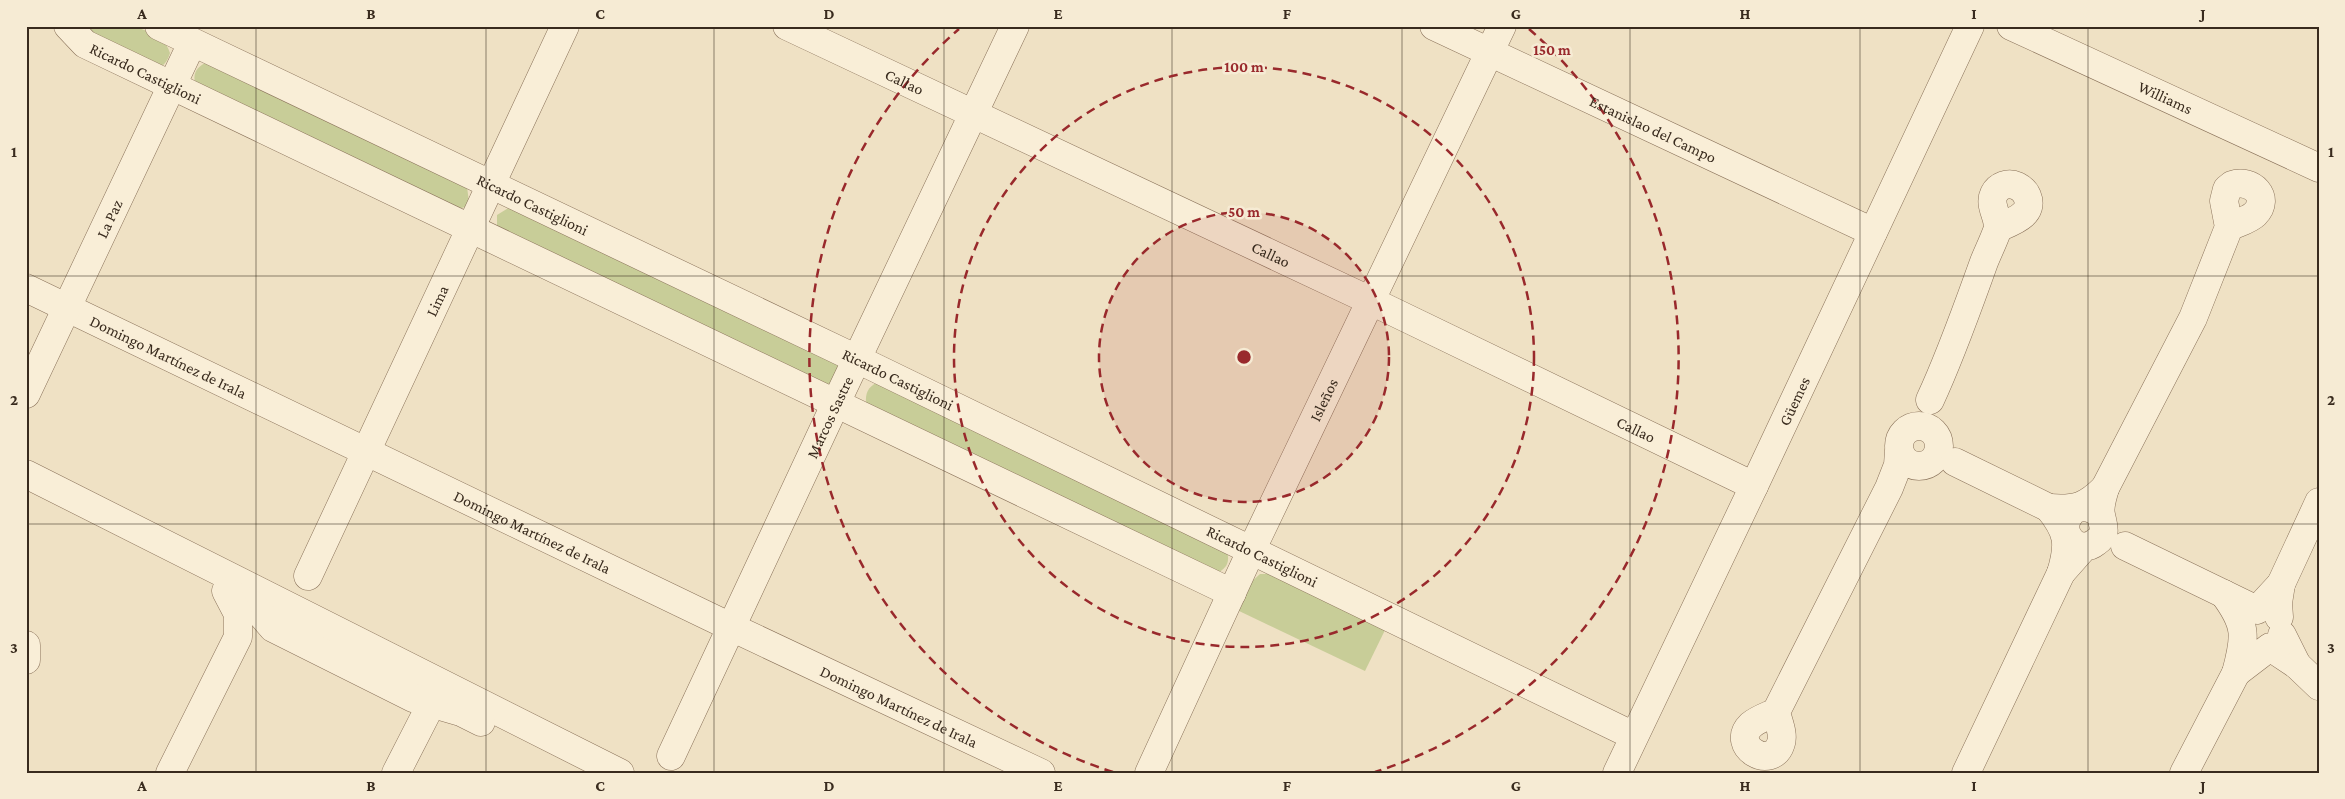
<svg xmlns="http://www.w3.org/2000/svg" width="2345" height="799" viewBox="0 0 2345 799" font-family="'Crimson Pro',serif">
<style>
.park{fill:#c8cd98}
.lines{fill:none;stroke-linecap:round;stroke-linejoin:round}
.minor-casing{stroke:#8a725a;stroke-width:29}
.minor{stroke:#f9eed7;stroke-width:28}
.grid{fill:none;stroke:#392b1e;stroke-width:1;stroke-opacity:0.55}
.ring{fill:none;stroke:#99292c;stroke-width:2.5;stroke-dasharray:9 6}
.labels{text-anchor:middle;stroke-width:5;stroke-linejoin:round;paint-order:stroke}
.street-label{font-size:16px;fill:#392b1e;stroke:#f6ebd4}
.centre{fill:#99292c;stroke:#f6ebd4;stroke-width:2.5}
.ring-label{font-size:15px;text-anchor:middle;font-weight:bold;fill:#99292c;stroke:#f6ebd4;stroke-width:5;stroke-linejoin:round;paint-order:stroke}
.neatline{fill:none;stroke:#392b1e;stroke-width:2}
.grid-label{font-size:16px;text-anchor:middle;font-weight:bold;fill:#392b1e}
</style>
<rect width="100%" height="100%" fill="#efe1c4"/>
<g class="park">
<path d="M80,26C107,26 160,20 170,53C167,62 164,66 156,69Z"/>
<path d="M207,62L467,187L469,202L465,207L458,209L197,87C191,75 196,67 207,62Z"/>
<polygon points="510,207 834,358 842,368 831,389 497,230 497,215"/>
<path d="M880,382L1227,551C1230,562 1227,569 1216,573L867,407C864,396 867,385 880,382Z"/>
<polygon points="1260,574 1273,574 1386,628 1365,671 1237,610 1249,584"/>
</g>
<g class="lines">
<g class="minor-casing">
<g id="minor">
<path id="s1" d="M68,26L85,44L1232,593"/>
<path id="s2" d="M159,26L857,359L1634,736"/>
<path id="s3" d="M787,26L1371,301L1754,486"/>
<path id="s4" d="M1434,26L1873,232"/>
<path id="s5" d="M2011,26L2319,168"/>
<path id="s6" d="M26,288L731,627L1041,773"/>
<path id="s7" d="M26,394L192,43"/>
<path d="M1930,400C1951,355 1967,309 1984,262C1988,252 1993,242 1997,231C2001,219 1988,206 1994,194C1998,186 2008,182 2017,186C2021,188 2025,191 2027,196C2035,215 2011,222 1998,228"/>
<circle cx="1919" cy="446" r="20"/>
<polyline points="1955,462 2049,508"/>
<polyline points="26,474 620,773"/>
<path d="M2105,488L2193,318L2229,227L2224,201L2227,189L2232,185C2252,178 2271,198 2255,214C2249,220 2237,223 2229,227"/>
<polyline points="2125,546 2224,594"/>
<path d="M2084,547L2061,573C2070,543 2068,532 2049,508C2076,510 2086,507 2105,488C2103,496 2099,506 2101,515C2103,526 2108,534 2096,542C2079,556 2058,535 2068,517C2076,503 2091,506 2101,515"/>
<path id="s8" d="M308,576L565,26"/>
<polyline points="2281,584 2319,502"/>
<polyline points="231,594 254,606 273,628 413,698 461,712 481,722"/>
<path d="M2279,617L2278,603L2281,584L2257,610L2224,594C2247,625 2246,636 2236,673L2270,647L2297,665L2282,635"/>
<polyline points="26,645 26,660"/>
<polyline points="2297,665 2319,686"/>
<path d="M1776,712C1778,721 1784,734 1781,743C1772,772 1729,746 1751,725C1758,719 1768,716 1776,712L1889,488L1898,465L1899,451"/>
<path id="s9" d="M671,756L835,405L1015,26"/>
<polyline points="170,773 238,637 238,614 226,591"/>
<polyline points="396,773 440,687"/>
<path id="s10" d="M1149,773L1251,551L1502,26"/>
<path id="s11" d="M1617,773L1754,486L1970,26"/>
<polyline points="1966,773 2061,573"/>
<polyline points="2184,773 2236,673"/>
</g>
</g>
<use href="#minor" class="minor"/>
</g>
<path class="grid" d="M256,26V773M486,26V773M714,26V773M944,26V773M1172,26V773M1402,26V773M1630,26V773M1860,26V773M2088,26V773M26,276H2319M26,524H2319"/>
<circle cx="1244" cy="357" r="145" fill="#99292c" fill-opacity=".12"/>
<g class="ring">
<circle cx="1244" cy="357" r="145"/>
<circle cx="1244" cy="357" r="290"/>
<path d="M1113 772A435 435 0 0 1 959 29M1529 29A435 435 0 0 1 1375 772"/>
</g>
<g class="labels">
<g class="street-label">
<text dy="6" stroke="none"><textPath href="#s1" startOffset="92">Ricardo Castiglioni</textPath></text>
<text dy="6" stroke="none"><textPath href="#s3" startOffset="130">Callao</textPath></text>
<text dy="6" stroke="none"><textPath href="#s5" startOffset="170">Williams</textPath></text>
<text dy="6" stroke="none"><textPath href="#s4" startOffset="242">Estanislao del Campo</textPath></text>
<text dy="6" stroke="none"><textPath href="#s2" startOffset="414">Ricardo Castiglioni</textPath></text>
<text dy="6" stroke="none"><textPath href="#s7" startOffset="194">La Paz</textPath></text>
<text dy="6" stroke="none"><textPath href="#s3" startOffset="535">Callao</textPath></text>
<text dy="6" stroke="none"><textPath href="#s8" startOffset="304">Lima</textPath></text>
<text dy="6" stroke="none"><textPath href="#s6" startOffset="158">Domingo Martínez de Irala</textPath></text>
<text dy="6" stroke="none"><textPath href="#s2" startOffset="819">Ricardo Castiglioni</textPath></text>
<text dy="6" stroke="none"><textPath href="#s10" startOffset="412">Isleños</textPath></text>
<text dy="6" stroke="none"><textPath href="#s11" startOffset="412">Güemes</textPath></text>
<text dy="6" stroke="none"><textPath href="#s9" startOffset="374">Marcos Sastre</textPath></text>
<text dy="6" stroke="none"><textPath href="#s3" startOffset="940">Callao</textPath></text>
<text dy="6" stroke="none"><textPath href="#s6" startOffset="562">Domingo Martínez de Irala</textPath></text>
<text dy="6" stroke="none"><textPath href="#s2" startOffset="1224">Ricardo Castiglioni</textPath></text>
<text dy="6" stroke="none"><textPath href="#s6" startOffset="968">Domingo Martínez de Irala</textPath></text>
</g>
</g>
<circle cx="1244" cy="357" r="8" class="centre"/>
<g class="ring-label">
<text x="1552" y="55">150 m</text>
<text x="1244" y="72">100 m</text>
<text x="1244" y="217">50 m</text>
</g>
<rect width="2345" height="799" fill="none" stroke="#f6ebd4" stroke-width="55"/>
<rect x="28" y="28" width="2290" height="744" class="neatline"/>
<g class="grid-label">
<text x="142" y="19">A</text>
<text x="371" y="19">B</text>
<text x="600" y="19">C</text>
<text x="829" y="19">D</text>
<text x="1058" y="19">E</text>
<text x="1287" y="19">F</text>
<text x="1516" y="19">G</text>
<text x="1745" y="19">H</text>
<text x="1974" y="19">I</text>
<text x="2203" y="19">J</text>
<text x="14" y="157">1</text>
<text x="2331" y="157">1</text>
<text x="14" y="405">2</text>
<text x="2331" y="405">2</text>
<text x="14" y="653">3</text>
<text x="2331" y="653">3</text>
<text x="142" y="791">A</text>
<text x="371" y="791">B</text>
<text x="600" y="791">C</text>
<text x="829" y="791">D</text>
<text x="1058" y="791">E</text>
<text x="1287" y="791">F</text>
<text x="1516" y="791">G</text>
<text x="1745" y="791">H</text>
<text x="1974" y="791">I</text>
<text x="2203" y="791">J</text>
</g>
</svg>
